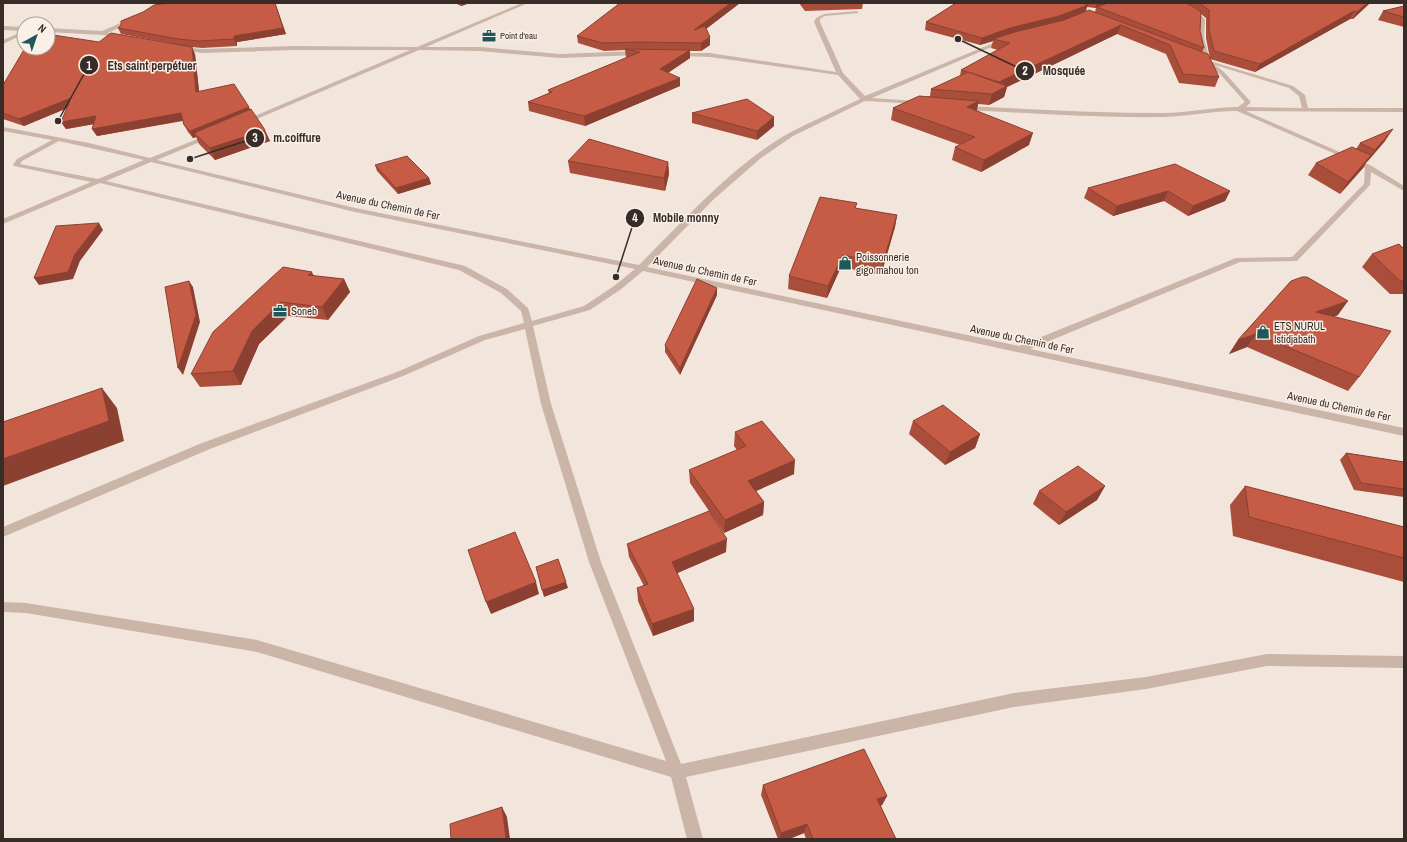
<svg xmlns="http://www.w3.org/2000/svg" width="1407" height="842" viewBox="0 0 1407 842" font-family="'Archivo Narrow',sans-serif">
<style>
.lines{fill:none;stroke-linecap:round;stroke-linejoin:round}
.minor{fill:#cab5a8;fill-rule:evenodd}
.wall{fill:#aa4e3c;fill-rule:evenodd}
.shaded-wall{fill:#8b4031}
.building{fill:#c65b46;stroke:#8b4031}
.labels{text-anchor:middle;stroke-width:3;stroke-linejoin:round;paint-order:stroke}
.far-poi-label{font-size:9px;fill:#372c28;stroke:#faf0e8;text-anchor:start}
.street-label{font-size:11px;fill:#372c28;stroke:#faf0e8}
.poi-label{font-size:11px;fill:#372c28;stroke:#faf0e8;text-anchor:start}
.leader{fill:none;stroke:#372c28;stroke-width:1.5}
.callout-dot{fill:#372c28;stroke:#faf0e8;stroke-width:1.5}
.mark-label{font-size:12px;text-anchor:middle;font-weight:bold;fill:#fff}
.callout-label{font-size:12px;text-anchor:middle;font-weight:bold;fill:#372c28;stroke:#faf0e8;stroke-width:3;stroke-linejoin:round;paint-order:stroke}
</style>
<rect width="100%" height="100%" fill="#f2e6dc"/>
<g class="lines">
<g class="minor">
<polygon points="522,3 528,3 426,47 480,47 560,54 638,51 641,53 638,55 560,58 480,51 419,50 245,124 242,122 243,121 410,50 293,50 202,53 177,49 180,47 202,49 293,46 417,47"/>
<path d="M1171,3C1183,3 1196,10 1205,19L1204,38L1210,61L1293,86L1305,95L1308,108H1404V112L1246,111L1351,157L1352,158L1349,160L1237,111C1212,111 1188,116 1164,117C1097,118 1031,113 965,110L962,108L965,106C1031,109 1097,113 1163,113C1188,113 1213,107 1238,107L1245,102L1220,74L1204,61L1198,38L1199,19L1192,13ZM1215,65L1289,88L1299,96L1302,108L1246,107L1251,102L1250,101L1224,72Z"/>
<path d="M857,11L859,13L825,16L820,19V22L843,73L865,96L1003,39L1008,40L872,98L917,101L919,102V104L865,101L793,136L761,158L714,199L647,267L1019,346L1236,258L1292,257L1364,184L1365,168L1361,165L1364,163L1370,165L1404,186V191L1371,172L1370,185L1297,261L1240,262L1030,349L1404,428V436L643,271L620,290L590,310L533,326L551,404L601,562L681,764L1014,693L1146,677L1267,654L1404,656V668L1267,666L1146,689L1014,707L686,777L703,839H687L671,777L257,652L26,613L3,612V602L26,603L257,640L666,761L589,562L541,404L525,329L485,340L403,376L210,449L3,537V527L202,443L397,372L479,336L524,323L521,311L501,293L459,270L100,183L3,224V219L91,182L14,166L13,165L17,159L52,140L3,131V127L89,143L150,158L210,134L212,135V137L157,160L355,208L639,265C684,220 734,164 789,133C812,121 837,110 860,99L838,75L710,57L678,56L676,55V53H710L836,72L814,22L816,18L824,14ZM59,141L144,160L98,179L20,164L22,161ZM151,162L355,212L635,269L614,286L584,306L532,321L528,308L507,289L465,266L106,181Z"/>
<polygon points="132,18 134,21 108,33 124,36 125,37 122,39 103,35 48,32 48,28 102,31"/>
<polygon points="3,26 24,27 24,34 3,44 3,40 24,31 3,30"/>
</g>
</g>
<g class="wall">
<polygon points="275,3 286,34 237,42 237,46 202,48 182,46 195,54 199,92 250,110 270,141 215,160 199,144 196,137 193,138 188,132 184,125 183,121 97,136 92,129 94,124 66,129 61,122 67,108 24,126 3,119 3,85 99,42 175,44 121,34 118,28"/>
<polygon points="455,3 470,3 461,6"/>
<polygon points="620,3 740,3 706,29 710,37 710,45 701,51 690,51 690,58 668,73 680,86 585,126 529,111 528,102 549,93 548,90 628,57 626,57 625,50 604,51 578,43 577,36"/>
<polygon points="799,3 863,3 862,9 805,11"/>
<path d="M956,3H1370L1353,19H1350L1255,72L1210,59L1206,38V18L1201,14L1200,31L1204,48L1202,52L1219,77L1215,87L1179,83L1166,54L1117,34L1007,87L1004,97L989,105L978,104L977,111L1029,145L981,172L952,160L955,147L960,145L891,120L893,108L930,96L931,89L960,76L961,70L998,50L991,48L993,41L980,45L925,30L926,22ZM1087,7L1095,8H1096L1095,12L1086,11Z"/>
<polygon points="1404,6 1404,27 1378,20 1383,11"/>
<polygon points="692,113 774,117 774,126 757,140 692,123"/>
<polygon points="1385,141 1367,162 1366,162 1363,168 1340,194 1308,175 1316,163 1356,149 1360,143"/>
<polygon points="568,161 668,162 669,174 665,191 570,173"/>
<polygon points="375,165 429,178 431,184 398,194 377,171"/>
<polygon points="1088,188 1230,191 1225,201 1188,216 1164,201 1113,216 1084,198"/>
<polygon points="856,209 897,215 895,227 881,275 841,267 827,298 788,289 789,276"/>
<polygon points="1404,249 1404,294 1390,294 1362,267 1372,254"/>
<polygon points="314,276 344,279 350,292 328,320 288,316 259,344 241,385 200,387 191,374"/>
<polygon points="1291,281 1338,315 1333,317 1359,377 1348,391 1247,347 1229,354 1238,340"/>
<polygon points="717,295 680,375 665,352 665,345"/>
<polygon points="913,421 980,434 975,448 945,465 909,434"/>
<polygon points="735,432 794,474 756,491 764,502 763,515 724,533 690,483 689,470 737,450 734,446"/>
<polygon points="1346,453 1404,462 1404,497 1354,490 1340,460"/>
<polygon points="1105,486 1097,500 1059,525 1033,504 1039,491"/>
<polygon points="1245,486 1404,527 1404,582 1233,536 1230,505"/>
<polygon points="627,544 726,552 677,573 694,621 653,636 638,601 637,588 644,586 629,557"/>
<polygon points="763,785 887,796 882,805 881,806 896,839 806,839 804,833 789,839 778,839 761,795"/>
</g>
<g class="shaded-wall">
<polygon points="275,3 286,34 237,42 237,46 234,39 234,36"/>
<polygon points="461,3 470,3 461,6"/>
<polygon points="731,3 740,3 694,38 694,30"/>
<polygon points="1097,3 1114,3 1095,8"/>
<polygon points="1367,3 1370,3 1353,19 1357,12"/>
<polygon points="1088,5 1085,12 1057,24 993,39 993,41 980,45 982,38 1010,28"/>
<polygon points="1354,11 1350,19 1255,72 1260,64"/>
<polygon points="1121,25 1117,34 1007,87 1004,97 989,105 992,94 997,91 999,82"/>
<polygon points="710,37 710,45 701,51 701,43"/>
<polygon points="192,47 195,54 200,99 196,92"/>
<polygon points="690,50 690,58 660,78 660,69"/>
<polygon points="680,78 680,86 585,126 584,116"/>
<polygon points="71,98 75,105 24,126 19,119"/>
<polygon points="979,101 976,112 967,107"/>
<polygon points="249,107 252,114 194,133 196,137 193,138 190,131"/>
<polygon points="181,113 185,120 97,136 92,129"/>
<polygon points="96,116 100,123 66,129 61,122"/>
<polygon points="774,117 774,126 757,140 757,131"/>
<polygon points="1393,129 1385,141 1367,162 1375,150"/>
<polygon points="265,130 270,141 215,160 210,148"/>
<polygon points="1033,133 1029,145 981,172 984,160"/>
<polygon points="1371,155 1363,168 1340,194 1348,182"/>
<polygon points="668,162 669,174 665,191 664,178"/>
<polygon points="429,178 431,184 398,194 396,188"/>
<polygon points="1168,191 1164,201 1113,216 1117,206"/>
<polygon points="1230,191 1225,201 1188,216 1193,206"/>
<polygon points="897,215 895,227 881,275 883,263"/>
<polygon points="99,223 103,230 80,261 73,279 39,285 34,278 75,254"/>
<polygon points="843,255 841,267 827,298 828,286"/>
<polygon points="312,272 318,285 308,275"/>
<polygon points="344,279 350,292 328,320 322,307"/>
<polygon points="189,281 193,287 200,322 183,375 178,368"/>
<polygon points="717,288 717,295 680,375 680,368"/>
<polygon points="1348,301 1338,315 1307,326 1316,312"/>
<polygon points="281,302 288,316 259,344 241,385 233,371 252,331"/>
<polygon points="1256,334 1247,347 1229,354 1238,340"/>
<polygon points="102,388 117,408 124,441 3,486 3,459"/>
<polygon points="980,434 975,448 945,465 950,452"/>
<polygon points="795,460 794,474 747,495 748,481"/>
<polygon points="1105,486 1097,500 1059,525 1066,512"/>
<polygon points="764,502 763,515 724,533 725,520"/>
<polygon points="727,539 726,552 673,575 672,562"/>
<polygon points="536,582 539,594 491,614 486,602"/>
<polygon points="566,582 568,588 544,597 542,590"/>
<polygon points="694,609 694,621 653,636 652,624"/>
<polygon points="887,796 882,805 873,809 877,799"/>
<polygon points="502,807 507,817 510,839 506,839"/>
<polygon points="807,824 804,833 789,839 780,839 781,833"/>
</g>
<g class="building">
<polygon points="169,3 275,3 283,28 234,36 234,39 199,41 178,39 118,28 121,25 121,21 143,12 154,5"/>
<polygon points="620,3 731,3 694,30 705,26 710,37 701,43 638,42 603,43 577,36"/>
<polygon points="956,3 1082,3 1088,5 1059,16 1010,28 982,38 926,22"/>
<polygon points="1108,3 1186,3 1194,7 1201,12 1200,31 1204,48 1097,7"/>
<polygon points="1199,3 1367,3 1357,12 1354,11 1260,64 1214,51 1209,30 1209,10"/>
<polygon points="1404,6 1404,17 1383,11"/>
<polygon points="1089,10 1208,54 1219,77 1183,74 1170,45 1121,25 999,82 961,70 1010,43 993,39 1015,32 1064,20"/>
<polygon points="111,33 192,47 196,92 234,84 249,107 190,131 184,125 181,113 92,129 96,116 61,122 71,98 19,119 3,113 3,85 25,48 48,48 48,37 53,35 99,42"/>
<polygon points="625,49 690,50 660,69 680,78 584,116 528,102 552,92 548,90 640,52"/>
<polygon points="968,72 1007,86 992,94 931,89"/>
<polygon points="919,96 979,101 967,107 1033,133 984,160 955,147 975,137 893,108"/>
<polygon points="747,99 774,117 757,131 692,113"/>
<polygon points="251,109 265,130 210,148 194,133"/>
<polygon points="1393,129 1375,150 1360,143"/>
<polygon points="589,139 668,162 664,178 568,161"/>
<polygon points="1352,147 1371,155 1348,182 1316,163"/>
<polygon points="407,156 429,178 396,188 375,165"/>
<polygon points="1175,164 1230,191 1193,206 1168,191 1117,206 1088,188"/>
<polygon points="820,197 857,203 855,208 897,215 883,263 843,255 828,286 789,276"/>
<polygon points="99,223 75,254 68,272 34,278 56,226"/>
<polygon points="1399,244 1404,249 1404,281 1400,281 1372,254"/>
<polygon points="283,267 312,272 308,275 344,279 322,307 281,302 252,331 233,371 191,374 213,332"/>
<polygon points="1302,277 1307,277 1348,301 1316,312 1391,331 1359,377 1256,334 1238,340 1291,281"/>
<polygon points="697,279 717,288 680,368 665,345"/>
<polygon points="189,281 196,315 178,368 165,287"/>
<polygon points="102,388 109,421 3,459 3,422"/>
<polygon points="943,405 980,434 950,452 913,421"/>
<polygon points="762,421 795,460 748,481 764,502 725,520 689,470 746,446 735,432"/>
<polygon points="1346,453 1404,462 1404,489 1361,483"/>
<polygon points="1078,466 1105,486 1066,512 1039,491"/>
<polygon points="1245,486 1404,527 1404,558 1249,517"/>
<polygon points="709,511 727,539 672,562 694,609 652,624 637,588 648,584 627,544"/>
<polygon points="515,532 536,582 486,602 468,550"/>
<polygon points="558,559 566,582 542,590 536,567"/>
<polygon points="864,749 887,796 877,799 896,839 813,839 807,824 781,833 763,785"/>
<polygon points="502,807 506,839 451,839 450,824"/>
</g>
<defs>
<g id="office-bare" transform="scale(1.08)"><path d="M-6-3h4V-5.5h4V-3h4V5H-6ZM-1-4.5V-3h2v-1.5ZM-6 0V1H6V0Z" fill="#1e5858" stroke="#faf0e8" stroke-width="2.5" paint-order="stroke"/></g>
<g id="shop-bare" transform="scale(1.08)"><path d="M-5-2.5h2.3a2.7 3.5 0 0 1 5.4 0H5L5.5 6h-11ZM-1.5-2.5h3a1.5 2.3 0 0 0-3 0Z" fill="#1e5858" stroke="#faf0e8" stroke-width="2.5" paint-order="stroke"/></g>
</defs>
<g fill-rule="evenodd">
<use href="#office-bare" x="489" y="36"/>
<use href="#shop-bare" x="845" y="263"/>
<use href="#office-bare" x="280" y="311"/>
<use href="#shop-bare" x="1263" y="332"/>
</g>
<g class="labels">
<g class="far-poi-label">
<text x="500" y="39">Point d'eau</text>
</g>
<g class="street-label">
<text transform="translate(388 205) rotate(12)" y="4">Avenue du Chemin de Fer</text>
<text transform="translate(705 271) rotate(12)" y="4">Avenue du Chemin de Fer</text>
<text transform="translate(1022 339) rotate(12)" y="4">Avenue du Chemin de Fer</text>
<text transform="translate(1339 406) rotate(12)" y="4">Avenue du Chemin de Fer</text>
</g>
<g class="poi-label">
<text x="856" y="261">Poissonnerie<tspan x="856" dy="13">gigo mahou ton</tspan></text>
<text x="291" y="315">Soneb</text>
<text x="1274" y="330">ETS NURUL<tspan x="1274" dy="13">Istidjabath</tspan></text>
</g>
</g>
<path class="leader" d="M58 121L89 65M958 39L1025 71M190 159L255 138M616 277L635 218"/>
<g class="callout-dot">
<circle cx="58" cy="121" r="4"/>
<circle cx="958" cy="39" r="4"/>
<circle cx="190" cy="159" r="4"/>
<circle cx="616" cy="277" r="4"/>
<circle cx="89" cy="65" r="10"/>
<circle cx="1025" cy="71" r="10"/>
<circle cx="255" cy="138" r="10"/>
<circle cx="635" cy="218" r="10"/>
</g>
<g class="mark-label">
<text x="89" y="70">1</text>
<text x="1025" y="75">2</text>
<text x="255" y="142">3</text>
<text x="635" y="222">4</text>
</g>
<g class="callout-label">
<text x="152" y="70">Ets saint perpétuer</text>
<text x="1064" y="75">Mosquée</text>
<text x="297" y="142">m.coiffure</text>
<text x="686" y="222">Mobile monny</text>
</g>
<rect width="1407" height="842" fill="none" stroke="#372c28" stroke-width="8"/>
<g transform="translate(36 36) rotate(40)"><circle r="19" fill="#faf0e8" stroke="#aca29b"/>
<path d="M0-3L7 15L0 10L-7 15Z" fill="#1e5858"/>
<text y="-6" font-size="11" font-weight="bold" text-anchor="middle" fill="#372c28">N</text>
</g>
</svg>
